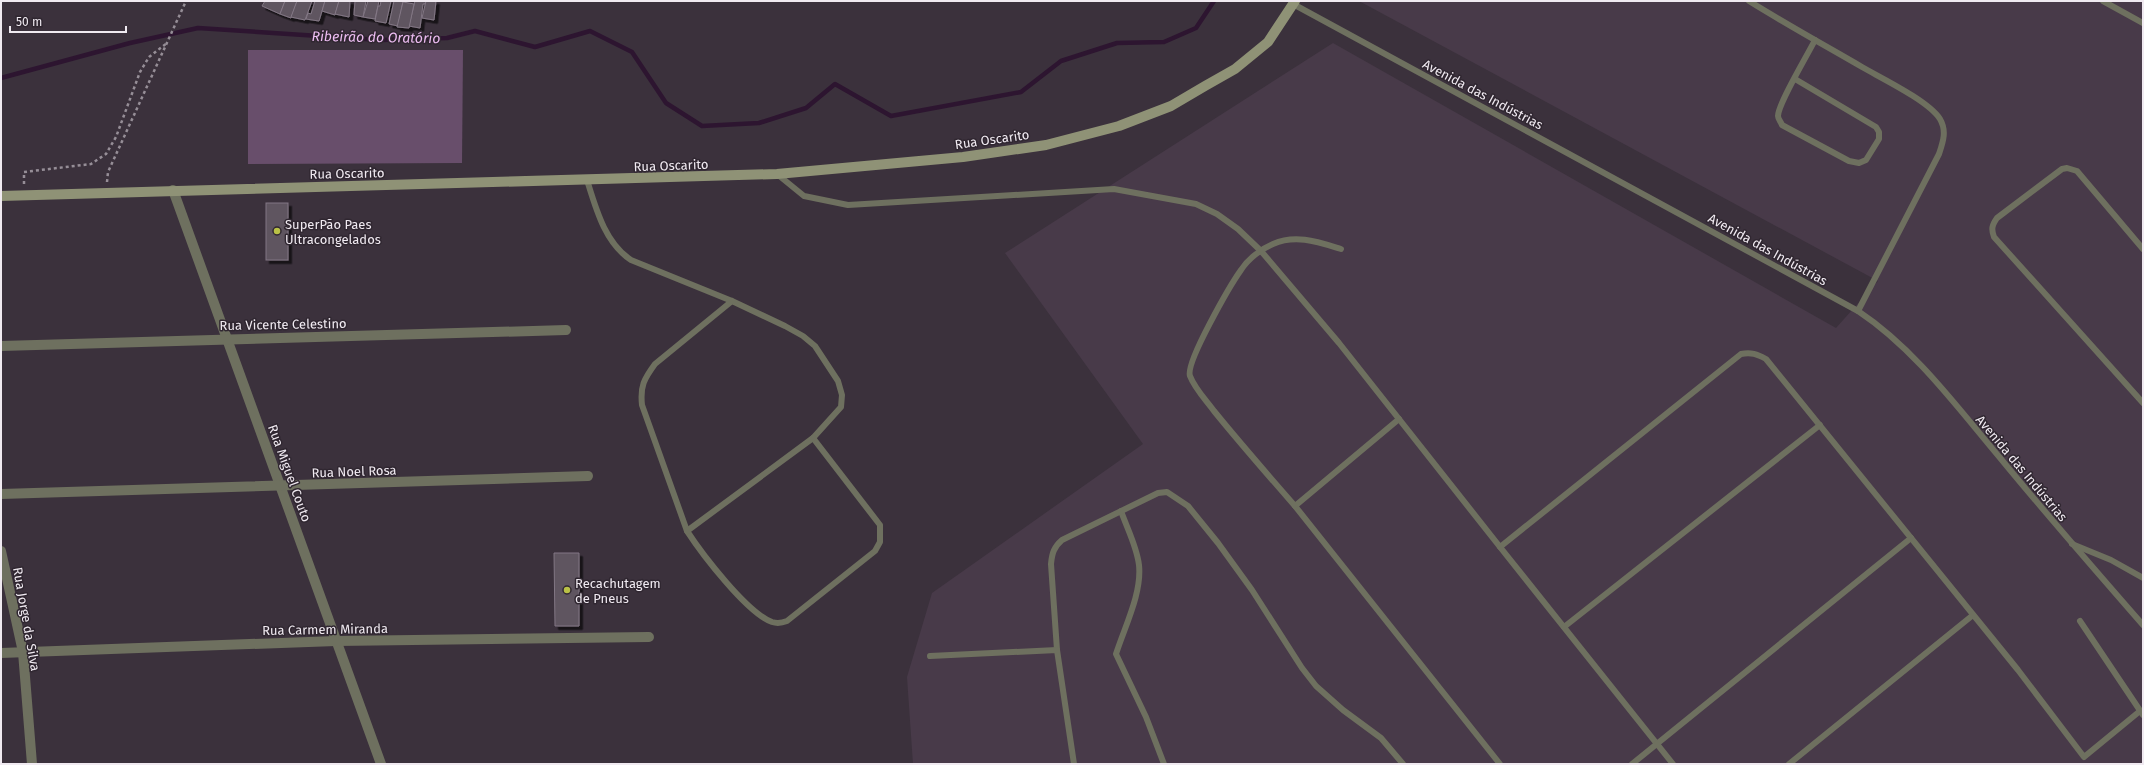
<svg xmlns="http://www.w3.org/2000/svg" width="2144" height="765" viewBox="0 0 2144 765" font-family="'Fira Sans',sans-serif">
<style>
.built{fill:#483a49}
.green{fill:#684e6b}
.lines{fill:none;stroke-linecap:round;stroke-linejoin:round}
.stream{stroke:#2d1530;stroke-width:4.5}
.building{fill:#5f5460;stroke:#827784;filter:url(#shadow)}
.path{stroke:#968e97;stroke-width:2.5;stroke-dasharray:3 3;stroke-linecap:butt}
.lane{stroke:#6e705f;stroke-width:6}
.street{stroke:#6e705f;stroke-width:10}
.secondary{stroke:#8f9276;stroke-width:10}
.poi-dot{fill:#b9c146;stroke:#302731;stroke-width:1.5}
.labels{text-anchor:middle;stroke-width:3;stroke-linejoin:round;paint-order:stroke}
.street-label{font-size:13px;fill:#f0eaf1;stroke:#302731}
.poi-label{font-size:13px;fill:#f0eaf1;stroke:#302731;text-anchor:start}
.water-label{font-size:14px;font-style:italic;fill:#edbdf2;stroke:#302731}
</style>
<defs>
<filter id="shadow"><feDropShadow dx="3.5" dy="3.5" stdDeviation="0" flood-color="#0009"/></filter>
</defs>
<rect width="100%" height="100%" fill="#3b313c"/>
<polygon class="built" points="1359,1 2143,1 2143,764 913,764 907,677 932,593 1143,444 1005,253 1333,43 1836,328 1878,281"/>
<polygon class="green" points="248,50 463,50 462,163 248,164"/>
<g class="lines">
<polyline class="stream" points="1,78 130,43 198,28 380,40 447,38 475,31 535,47 590,31 632,52 666,103 702,126 759,123 806,108 835,84 891,116 1021,92 1061,61 1117,43 1164,42 1196,28 1214,1"/>
</g>
<g class="building">
<polygon points="265,1 285,1 280,14 262,6"/>
<polygon points="285,1 297,1 291,18 280,14"/>
<polygon points="297,1 312,1 305,20 291,17"/>
<polygon points="315,1 325,1 319,21 306,19 308,13 311,14"/>
<polygon points="325,1 339,1 335,15 322,11"/>
<polygon points="339,1 350,1 349,17 335,14"/>
<polygon points="355,1 366,1 363,17 354,15"/>
<polygon points="368,1 379,1 375,19 363,17"/>
<polygon points="381,1 391,1 386,23 375,21 378,6 380,6"/>
<polygon points="394,1 403,1 398,26 389,24"/>
<polygon points="415,1 426,1 425,4 423,4 420,28 409,26"/>
<polygon points="426,1 436,1 434,20 422,18"/>
<polygon points="403,2 414,4 409,28 397,27"/>
<rect x="266" y="203" width="22" height="57"/>
<polygon points="554,553 579,553 579,626 555,626"/>
</g>
<g class="lines">
<g class="path">
<polyline points="107,182 108,172 186,1"/>
<polyline points="24,184 24,172 91,164 106,154 116,137 140,72 149,57 167,43"/>
</g>
<g class="lane">
<path d="M1749,1C1786,24 1824,45 1862,67C1881,78 1929,101 1940,119C1947,131 1943,142 1939,154L1858,311"/>
<polyline points="2103,1 2143,23"/>
<path d="M1293,4L1858,311C1915,349 1957,407 2001,459C2047,515 2095,570 2143,625"/>
<path d="M1795,79L1876,127L1879,132V139L1866,160L1859,163L1849,161L1782,125C1781,122 1778,119 1778,116C1778,104 1808,54 1815,40"/>
<path d="M777,174L804,196L848,205L1114,189L1196,204L1217,214L1238,229L1261,251L1339,343L1500,547L1741,354C1751,352 1757,354 1766,359L2018,670L2084,757L2140,711"/>
<path d="M587,180C596,209 605,243 631,260L732,301L785,326L803,336L815,346L838,381L842,395L841,407L813,438L880,525V542L875,551L787,621C782,623 778,624 772,622C747,613 702,554 687,531L642,405C640,386 644,379 655,364L732,301"/>
<path d="M2143,249L2077,171L2067,168L2062,169L1997,218C1992,225 1991,229 1994,237L2143,403"/>
<polyline points="1399,419 1295,506 1500,764"/>
<path d="M1295,506C1267,474 1240,443 1214,411C1206,400 1195,389 1190,376C1185,363 1231,284 1241,270C1248,259 1261,249 1273,244C1296,234 1318,242 1341,249"/>
<path d="M1121,511C1127,528 1137,547 1139,565C1142,593 1125,626 1116,654L1146,717L1164,764"/>
<polyline points="687,531 813,438"/>
<polyline points="2072,544 2111,560 2143,578"/>
<polyline points="1500,547 1673,764"/>
<polyline points="2080,621 2143,715"/>
<polyline points="1564,627 1820,425"/>
<path d="M1057,650L1051,564C1052,553 1054,547 1062,540L1158,493L1167,492L1188,506L1218,543L1252,590L1302,668L1316,686L1343,710L1381,738L1403,764"/>
<polyline points="930,656 1057,650 1074,764"/>
<polyline points="1632,764 1911,538"/>
<polyline points="1789,764 1973,615"/>
</g>
<g class="street">
<polyline points="173,190 381,764"/>
<polyline points="1,346 566,330"/>
<polyline points="1,494 588,476"/>
<polyline points="1,551 23,652 32,764"/>
<polyline points="1,653 336,641 649,637"/>
</g>
<polyline class="secondary" points="1,196 777,174 963,157 1046,145 1119,126 1171,106 1205,86 1235,69 1268,42 1295,1"/>
</g>
<g class="poi-dot">
<circle cx="277" cy="231" r="4"/>
<circle cx="567" cy="590" r="4"/>
</g>
<g class="labels">
<g class="street-label">
<text transform="translate(1483 94) rotate(28)" y="5">Avenida das Indústrias</text>
<text transform="translate(992 139) rotate(-8)" y="5">Rua Oscarito</text>
<text transform="translate(671 165) rotate(-2)" y="5">Rua Oscarito</text>
<text transform="translate(347 173) rotate(-1)" y="5">Rua Oscarito</text>
<text transform="translate(1768 249) rotate(29)" y="5">Avenida das Indústrias</text>
<text transform="translate(283 324) rotate(-1)" y="5">Rua Vicente Celestino</text>
<text transform="translate(2022 468) rotate(50)" y="5">Avenida das Indústrias</text>
<text transform="translate(354 471) rotate(-2)" y="5">Rua Noel Rosa</text>
<text transform="translate(290 473) rotate(70)" y="5">Rua Miguel Couto</text>
<text transform="translate(27 619) rotate(80)" y="5">Rua Jorge da Silva</text>
<text transform="translate(325 629) rotate(-1)" y="5">Rua Carmem Miranda</text>
</g>
<g class="poi-label">
<text x="285" y="229">SuperPão Paes<tspan x="285" dy="15">Ultracongelados</tspan></text>
<text x="575" y="588">Recachutagem<tspan x="575" dy="15">de Pneus</tspan></text>
</g>
<g class="water-label">
<text transform="translate(376 37) rotate(1)" y="5">Ribeirão do Oratório</text>
</g>
</g>
<rect width="2144" height="765" fill="none" stroke="#f0eaf1" stroke-width="4"/>
<path d="M10 26v6h116v-6" fill="none" stroke="#f0eaf1" stroke-width="2"/>
<text x="16" y="26" font-size="12" fill="#f0eaf1" stroke="#302731" stroke-width="3" paint-order="stroke">50 m</text>
</svg>
